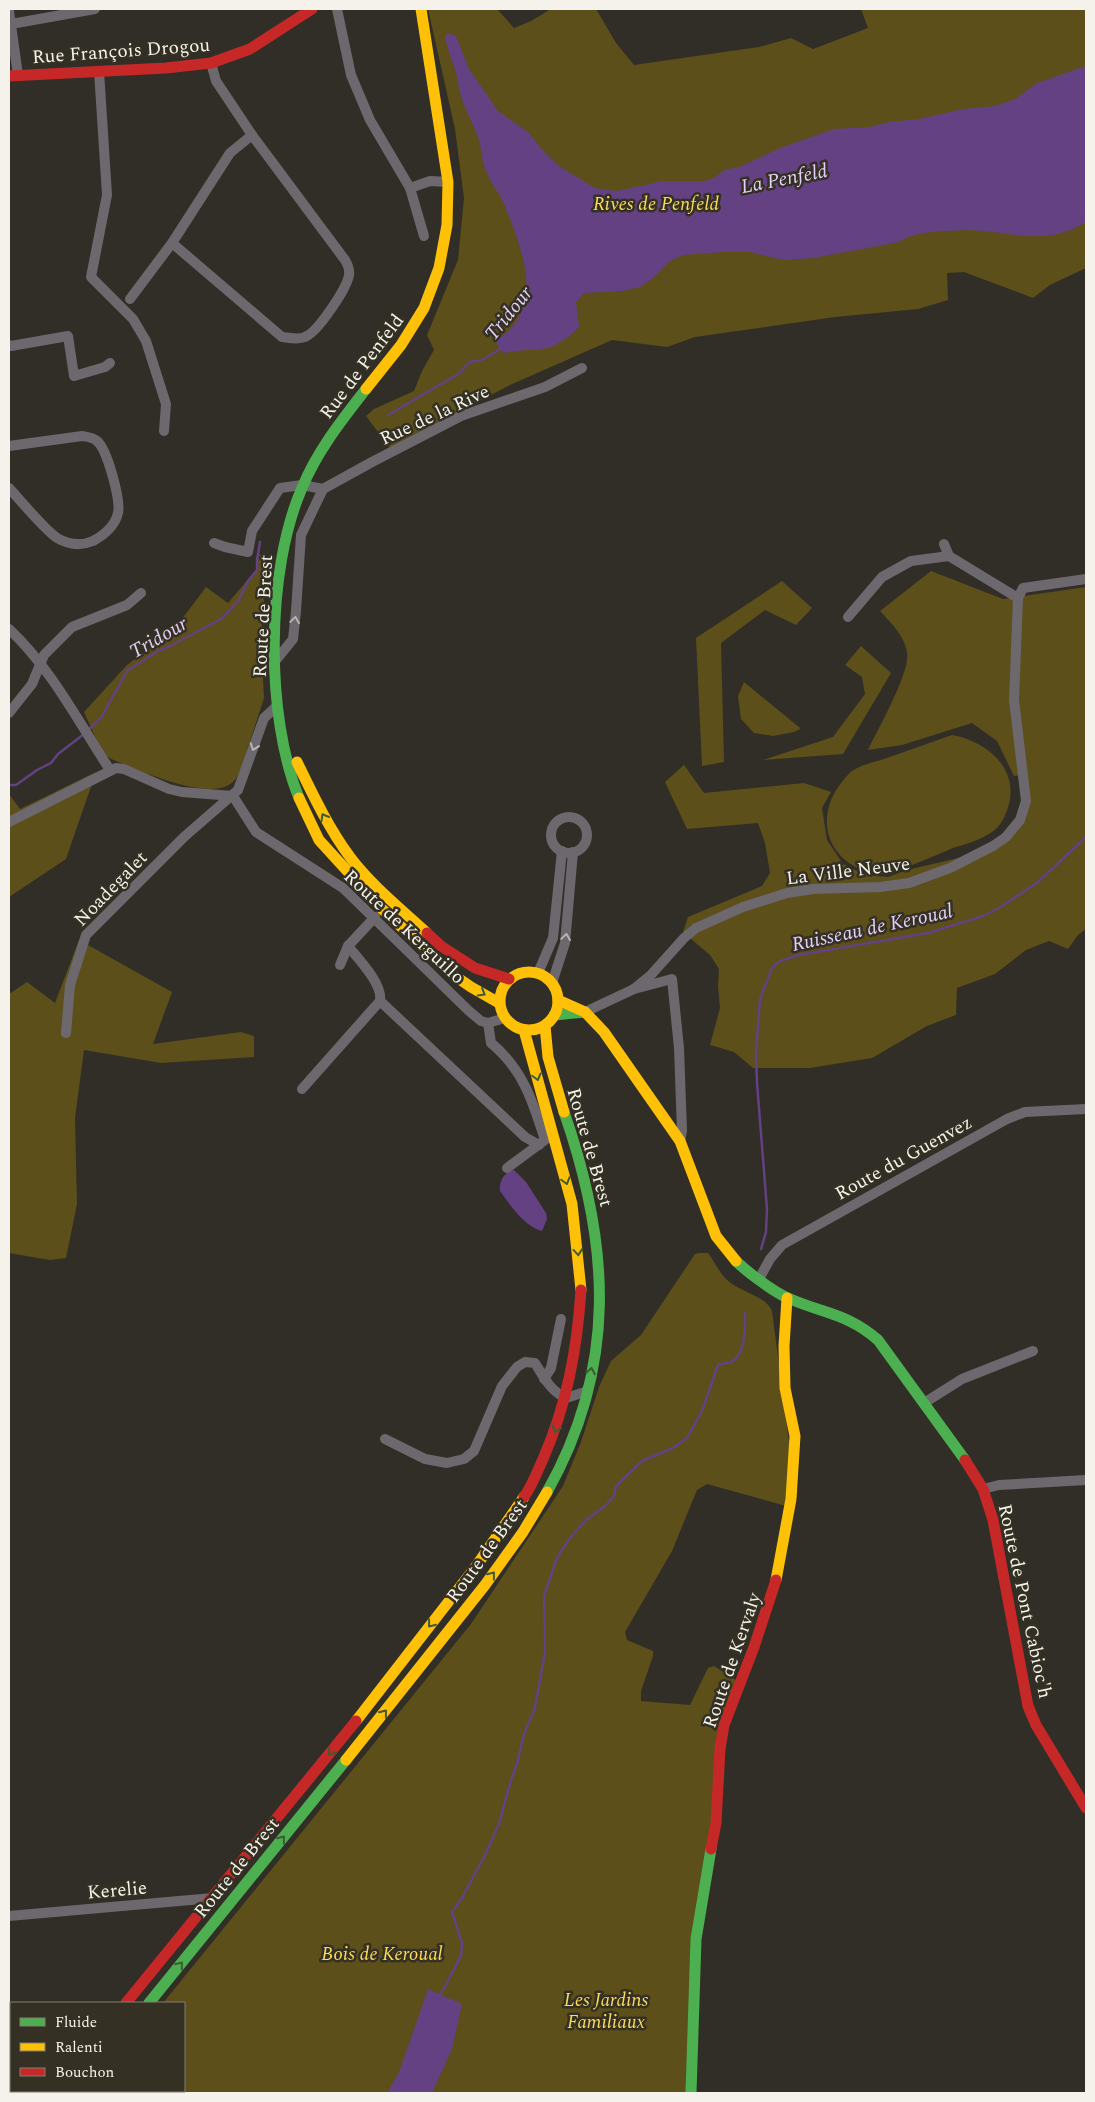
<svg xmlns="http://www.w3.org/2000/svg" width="1095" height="2102" viewBox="0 0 1095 2102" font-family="Spectral,serif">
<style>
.green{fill:#5c4f1a}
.water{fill:#644183}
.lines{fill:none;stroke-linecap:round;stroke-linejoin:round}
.stream{stroke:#644183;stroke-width:2.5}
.street{stroke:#6c686e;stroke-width:10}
.fast{stroke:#4caf50;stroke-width:11}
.slow{stroke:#ffc107;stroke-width:11}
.jam{stroke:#c62828;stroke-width:11}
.oneway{stroke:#b7b4b2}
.oneway2{stroke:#3c5c33}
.labels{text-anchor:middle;stroke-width:5;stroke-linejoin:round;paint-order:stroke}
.street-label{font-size:19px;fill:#f4f2ea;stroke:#343023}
.park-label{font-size:19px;font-style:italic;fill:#fcdb58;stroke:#343023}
.water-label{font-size:20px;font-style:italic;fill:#e3cff9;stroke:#343023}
</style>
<rect width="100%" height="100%" fill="#302e27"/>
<g class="green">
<polygon points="428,9 497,9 514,28 531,21 551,9 596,9 616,43 634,65 759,47 791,38 813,49 868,28 861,9 1086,9 1086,268 1050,285 1033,298 964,272 947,273 948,300 918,309 835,317 695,337 667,347 612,340 510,385 390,448 366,416 374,409 414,391 422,371 434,350 427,335 458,260 464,198 455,129"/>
<path d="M259,554L267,559L261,637L264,698L240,772C237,778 233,783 227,786C199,798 139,770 111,759L102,752L84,712L127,665L173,631L206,587L228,603L256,570Z"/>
<path d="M931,571L1003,599L1086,587V929L1078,935L1068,949L1049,941L1026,950L995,974L957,988L956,1015L927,1026L872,1058L810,1068H753L734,1052L710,1045L720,1008L718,987L719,969L710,955L683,932L688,917L762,886L770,873L765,843L758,823L687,829L665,782L684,765L704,793L804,783L831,792L822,808L827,840L843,864L865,875L888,877L907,870L980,853L1020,820L1023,775L1014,776L997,741L972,723L902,745L868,750C877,731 911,671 907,653C905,636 891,623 880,611Z"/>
<polygon points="782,581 812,608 796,625 765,610 721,643 724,762 702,766 696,638"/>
<polygon points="861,646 891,673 843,754 763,760 833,737 865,694 862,677 845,665"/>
<polygon points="744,682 800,728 800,729 794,732 773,736 754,733 741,719 738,696"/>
<path d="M952,735C985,741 1018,766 1009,804C1006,815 1001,826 992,832C981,840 966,844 953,848C932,857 911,866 890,873C880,876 870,873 860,869C823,853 817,812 842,782C845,778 848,774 852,771C861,765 874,762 884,759C907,751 929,743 952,735Z"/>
<polygon points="96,772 66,859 9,897 9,794 20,809"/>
<polygon points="79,940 172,992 153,1044 241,1032 254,1036 254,1057 161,1063 84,1050 75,1118 77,1204 66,1258 50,1260 9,1253 9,994 27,982 55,1003"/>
<path d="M699,1253H708C714,1261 719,1272 726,1279C739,1292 765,1295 772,1311L790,1450L786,1506L707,1484L697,1490L672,1551L625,1632L627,1640L653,1651V1656L641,1691V1701L690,1705L708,1668L714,1666L736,1680L712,1816L686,2093H89L92,2091H184V2003H163L471,1624L563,1486L581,1442L599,1387L611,1361L641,1335L695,1254Z"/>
</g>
<g class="water">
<path d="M448,33L456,36L469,69L498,111L528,132L545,153L559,166L595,188L617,191L663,181H704L712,179L725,170L742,166L780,148L834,129L870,127L889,122L919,119L963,109L995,106L1015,99L1037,83L1086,66V222C1046,247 1013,232 970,230C957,230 944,231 931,232C919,234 909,235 899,242L814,258L784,260L749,252H724L683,255L670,261L652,279L640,287L623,291L584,293L576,302L579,327L567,338L552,347L537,350H525L503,353L495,341C548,309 522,249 504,204C499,192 491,184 486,171C481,160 482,148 478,137C474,125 467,114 463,102C459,92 458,80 455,69C451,58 447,48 445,36Z"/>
<path d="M514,1170L526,1182L546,1213L547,1219L542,1231C524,1226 511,1206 500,1191C499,1181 504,1172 514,1170Z"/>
<polygon points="428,1989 462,2004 452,2049 432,2093 387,2093 399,2072"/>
</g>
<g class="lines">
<g class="stream">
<polyline points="388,415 460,373 469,362 482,360 502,348"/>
<polyline points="88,730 101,718 127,671 158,651 170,646 221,619 239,600 248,581 257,570 257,560 260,542"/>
<polyline points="9,785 16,785 37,770 51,763 58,754 84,734"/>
<polyline points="761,1249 766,1232 767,1209 757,1083 756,1053 760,999 772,968 780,961 799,955 928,933 983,916 999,908 1038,882 1086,837"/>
<path d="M440,1996L461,1956L462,1943L452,1912L462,1898L485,1855L499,1824L511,1780L517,1764L524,1734L535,1708L545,1652L544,1596L557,1558L569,1539L586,1520L606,1505L614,1496L616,1486L642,1461L673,1448L687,1438L702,1411L718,1365C722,1363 730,1364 734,1360C746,1351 745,1326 745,1312"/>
</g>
<g class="street">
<polyline points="337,9 351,75 370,120 410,188 424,236"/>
<polyline points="9,11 18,75"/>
<polyline points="11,24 95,9"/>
<polyline points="99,71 107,195 91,277 133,319 146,341 166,404 164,431"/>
<polyline points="410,188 430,181 448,182"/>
<path d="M172,243L282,337C290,338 298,340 305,337C318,332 347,288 349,275C350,269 348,265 345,260L252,135"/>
<polyline points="130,299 172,243 230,153 252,135 216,81 211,63"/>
<polyline points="9,345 11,346 68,336 74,376 105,367 110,363"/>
<path d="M9,446L82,436C88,437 92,437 97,441C107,449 121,500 118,513C115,526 104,535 93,541C81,546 69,545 57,538C44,529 21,501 9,488"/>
<polyline points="214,543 225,547 248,552 252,531 280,488 302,485 323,489 372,462 461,416 545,387 582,368"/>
<polyline points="944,544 949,556 1018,598"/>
<polyline points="848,617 882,577 911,561 949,556"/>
<path d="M9,629C51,668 79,723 110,770"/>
<polyline points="277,659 293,639 296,611 301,535 323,489"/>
<polyline points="9,713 32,684 44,655 72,627 127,605 141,593"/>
<polyline points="233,796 256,832 343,888 469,1011 481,1021 488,1023"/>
<circle cx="569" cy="835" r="18"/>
<polyline points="9,822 116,768 124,769 169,789 182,792 233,796"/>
<path d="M375,917L348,946C359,960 383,984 380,1001L525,1137L539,1145"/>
<polyline points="340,965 348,946"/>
<polyline points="538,973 553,938 562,851"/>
<polyline points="552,983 565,943 573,852"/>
<polyline points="634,989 650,976 684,938 696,928 743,907 787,893 813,889 880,887 909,883 950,868 993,846 1006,837 1020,820 1026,801 1014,700 1018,598 1023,588 1086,579"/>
<polyline points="585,1012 634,989 672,979 679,1048 682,1131 680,1141"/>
<path d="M488,1023L491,1043C523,1069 533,1102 545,1140L507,1168"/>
<polyline points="488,1023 505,1018"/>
<polyline points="66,1033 70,985 86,935 184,837 238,790 264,718 277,706"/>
<polyline points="302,1089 380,1001"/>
<polyline points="759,1279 770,1259 782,1245 1007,1119 1025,1112 1086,1109"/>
<polyline points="544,1379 551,1368 561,1319"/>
<polyline points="924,1403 962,1379 1033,1351"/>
<path d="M385,1439L425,1459L447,1463L464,1459L474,1451L502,1386L517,1367L525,1362L535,1363C543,1376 551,1392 566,1398L588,1391"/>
<polyline points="983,1489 999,1485 1086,1480"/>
<polyline points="9,1916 213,1898"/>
</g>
<g class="fast">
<path d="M299,798C265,715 266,570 302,488C317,451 342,420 366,389"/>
<polyline points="554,1015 585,1012"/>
<path d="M736,1261C747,1272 774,1292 788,1298C824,1314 847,1313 878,1340L965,1460"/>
<path d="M547,1492C618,1366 610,1244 564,1112"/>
<polyline points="149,2003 346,1760"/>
<polyline points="691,2093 696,1939 711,1849"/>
</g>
<g class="slow">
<polyline points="366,389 401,345 424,308 439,268 447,225 448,182 421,9"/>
<path d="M297,762C313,795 328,827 350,857C371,885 401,909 427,933"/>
<polyline points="299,798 319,840 381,908 452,974 471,987 499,1003"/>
<circle cx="529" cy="1001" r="29"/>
<polyline points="558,1000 585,1012 604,1032 680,1141 716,1236 736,1261"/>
<polyline points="545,1026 548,1057 564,1112"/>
<polyline points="524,1030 572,1204 581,1290"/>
<polyline points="776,1580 791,1499 795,1436 785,1388 784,1346 787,1298"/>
<polyline points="356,1721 477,1565 524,1497"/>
<polyline points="346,1760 485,1585 523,1532 547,1492"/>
<polyline points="44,2093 47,2091"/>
</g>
<g class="jam">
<polyline points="9,76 166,68 211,63 250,49 312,9"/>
<polyline points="427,933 441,946 475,968 509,979"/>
<polyline points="965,1460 983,1489 993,1520 1028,1706 1036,1725 1086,1808"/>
<path d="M524,1497C532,1486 537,1472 543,1459C567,1404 577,1350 581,1290"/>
<polyline points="711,1849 716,1823 720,1749 724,1725 754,1647 776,1580"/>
<polyline points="126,2003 356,1721"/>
<polyline points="66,2093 69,2091"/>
</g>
</g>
<defs><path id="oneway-chevron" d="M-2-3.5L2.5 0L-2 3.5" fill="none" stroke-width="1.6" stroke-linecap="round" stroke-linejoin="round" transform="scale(1.25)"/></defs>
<g class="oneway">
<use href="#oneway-chevron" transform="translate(295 620) rotate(-82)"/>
<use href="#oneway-chevron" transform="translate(254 747) rotate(110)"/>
<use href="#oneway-chevron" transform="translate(566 937) rotate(-82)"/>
</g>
<g class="oneway2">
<use href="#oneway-chevron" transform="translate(324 817) rotate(-120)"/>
<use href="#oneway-chevron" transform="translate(482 993) rotate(30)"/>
<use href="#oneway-chevron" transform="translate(537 1077) rotate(75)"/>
<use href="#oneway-chevron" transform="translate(566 1181) rotate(74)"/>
<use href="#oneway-chevron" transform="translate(578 1252) rotate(85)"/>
<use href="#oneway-chevron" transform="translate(591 1371) rotate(-80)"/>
<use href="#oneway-chevron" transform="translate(556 1429) rotate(109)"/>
<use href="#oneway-chevron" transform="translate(492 1575) rotate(-52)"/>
<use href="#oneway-chevron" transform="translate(431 1624) rotate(128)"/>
<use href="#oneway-chevron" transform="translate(384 1713) rotate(-52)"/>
<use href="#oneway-chevron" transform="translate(331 1752) rotate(129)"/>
<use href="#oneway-chevron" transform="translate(282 1839) rotate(-51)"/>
<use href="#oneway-chevron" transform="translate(180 1965) rotate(-51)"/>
</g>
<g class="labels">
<g class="street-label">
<text transform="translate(121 50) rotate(-4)" y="7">Rue François Drogou</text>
<text transform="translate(361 366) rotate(-53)" y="7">Rue de Penfeld</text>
<text transform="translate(434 414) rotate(-25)" y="7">Rue de la Rive</text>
<text transform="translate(262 616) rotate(-87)" y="7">Route de Brest</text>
<text transform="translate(848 870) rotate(-7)" y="7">La Ville Neuve</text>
<text transform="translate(110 888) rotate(-46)" y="7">Noadegalet</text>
<text transform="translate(405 926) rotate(43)" y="7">Route de Kerguillo</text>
<text transform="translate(591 1147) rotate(74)" y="7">Route de Brest</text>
<text transform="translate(903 1157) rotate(-29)" y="7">Route du Guenvez</text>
<text transform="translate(486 1550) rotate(-54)" y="7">Route de Brest</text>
<text transform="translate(1026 1601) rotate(78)" y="7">Route de Pont Cabioc'h</text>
<text transform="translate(731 1660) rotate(-71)" y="7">Route de Kervaly</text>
<text transform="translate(236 1867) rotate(-51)" y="7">Route de Brest</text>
<text transform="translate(117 1889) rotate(-5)" y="7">Kerelie</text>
</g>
<g class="park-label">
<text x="656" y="210">Rives de Penfeld</text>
<text x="382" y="1960">Bois de Keroual</text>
<text x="606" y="2006">Les Jardins<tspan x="606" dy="22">Familiaux</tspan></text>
</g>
<g class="water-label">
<text transform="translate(784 178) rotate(-11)" y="7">La Penfeld</text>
<text transform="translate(508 313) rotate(-51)" y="7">Tridour</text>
<text transform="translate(158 637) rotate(-30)" y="7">Tridour</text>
<text transform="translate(872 927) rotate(-12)" y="7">Ruisseau de Keroual</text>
</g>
</g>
<rect width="1095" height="2102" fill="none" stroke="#f4f2ea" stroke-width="20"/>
<rect x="10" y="2002" width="175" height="90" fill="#343023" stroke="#817e73"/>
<rect x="20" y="2018" width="25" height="8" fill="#4caf50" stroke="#817e73"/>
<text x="55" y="2027" font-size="15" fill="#f4f2ea">Fluide</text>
<rect x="20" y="2043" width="25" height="8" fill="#ffc107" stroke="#817e73"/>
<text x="55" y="2052" font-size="15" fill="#f4f2ea">Ralenti</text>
<rect x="20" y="2068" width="25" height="8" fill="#c62828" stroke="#817e73"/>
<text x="55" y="2077" font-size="15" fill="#f4f2ea">Bouchon</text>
</svg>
